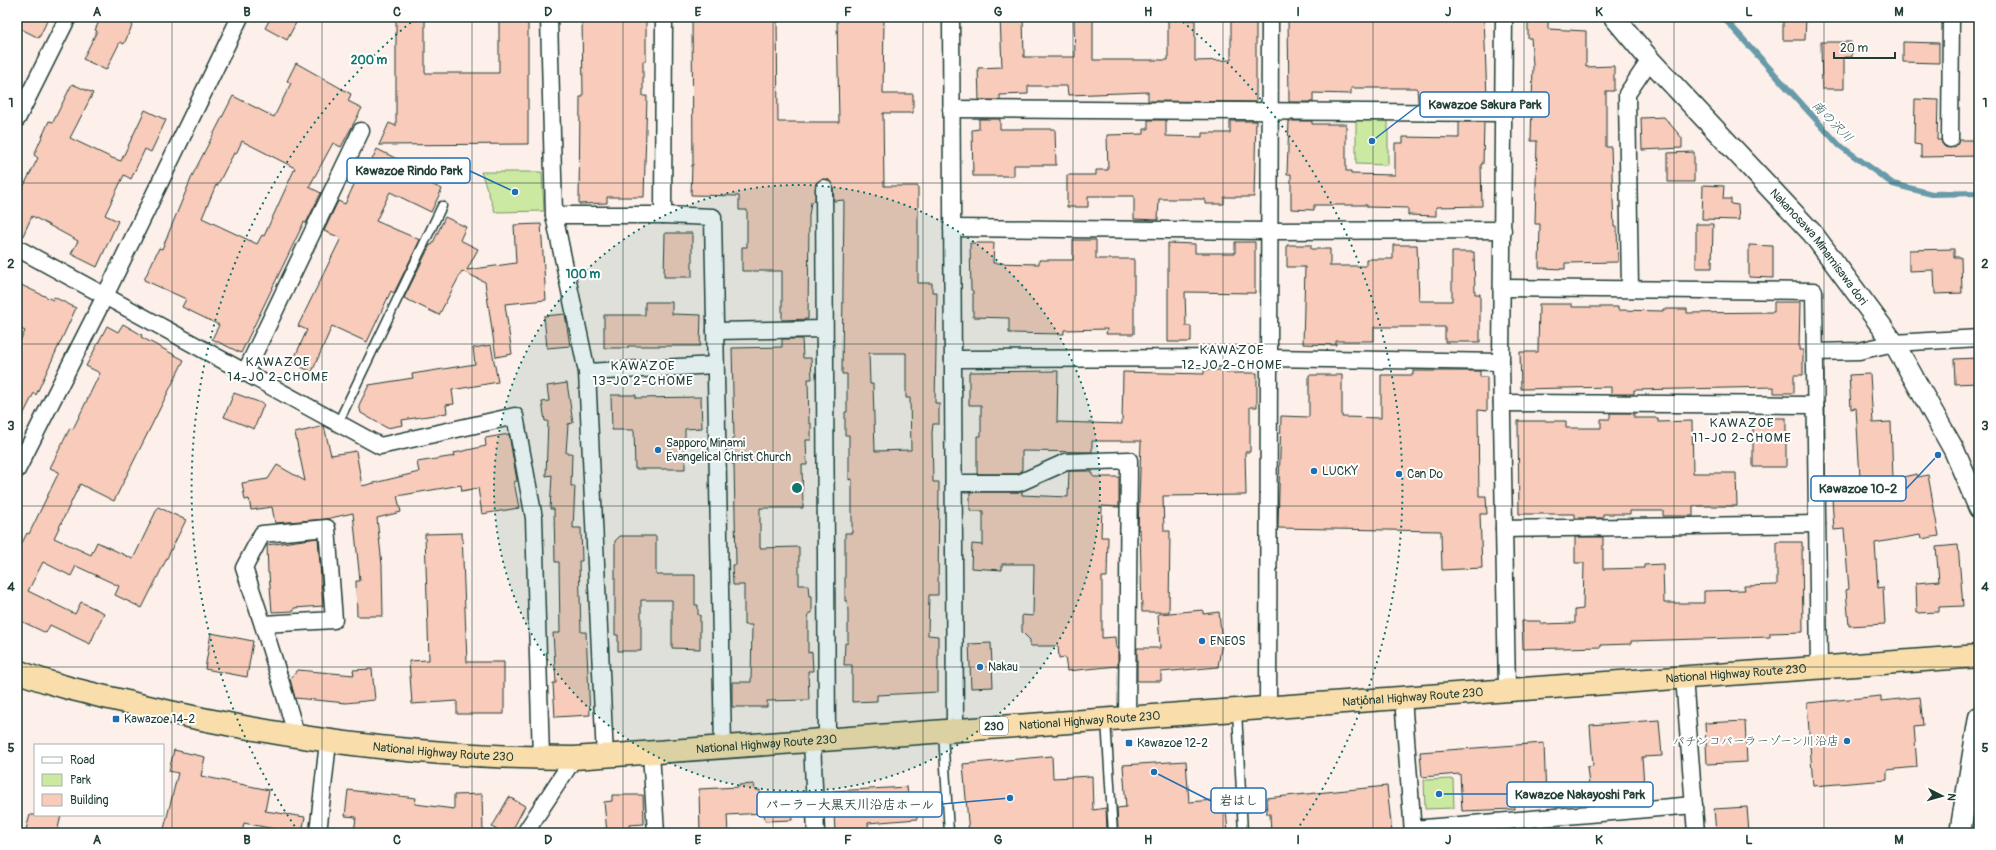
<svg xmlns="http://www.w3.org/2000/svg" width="1996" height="850" viewBox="0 0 1996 850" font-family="Pangolin,'Klee One',sans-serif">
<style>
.green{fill:#cbe9a0;stroke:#75936a}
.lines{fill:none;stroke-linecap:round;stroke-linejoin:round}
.stream{stroke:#679baa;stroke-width:6}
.building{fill:#f8cbba;stroke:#1f3d34;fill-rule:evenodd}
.service-casing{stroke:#1f3d34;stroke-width:11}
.minor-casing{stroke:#1f3d34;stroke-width:19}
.tertiary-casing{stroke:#1f3d34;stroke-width:23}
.trunk-casing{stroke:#1f3d34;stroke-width:25}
.service{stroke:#fff;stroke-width:8}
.minor{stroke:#fff;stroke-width:16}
.tertiary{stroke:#fff;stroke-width:20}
.trunk{stroke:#f9deab;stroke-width:22}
.grid{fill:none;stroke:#1f3d34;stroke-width:1;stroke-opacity:0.55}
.ring{fill:none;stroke:#0f766e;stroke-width:2;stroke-dasharray:2 4}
.poi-dot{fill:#1f6fb2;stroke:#fff;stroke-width:1.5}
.labels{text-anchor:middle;stroke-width:4;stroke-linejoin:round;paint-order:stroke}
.shield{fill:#fff;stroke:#627771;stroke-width:1}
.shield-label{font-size:11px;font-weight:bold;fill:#1f3d34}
.street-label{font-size:12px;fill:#1f3d34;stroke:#fff}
.poi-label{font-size:12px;fill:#1f3d34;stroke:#fff;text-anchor:start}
.water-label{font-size:13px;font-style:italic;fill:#3d6465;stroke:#fff}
.neighbourhood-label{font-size:13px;letter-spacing:1px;fill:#1f3d34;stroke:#fff}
.centre{fill:#0f766e;stroke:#fff;stroke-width:2}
.ring-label{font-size:12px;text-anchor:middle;font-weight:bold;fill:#0f766e;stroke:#fff;stroke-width:4;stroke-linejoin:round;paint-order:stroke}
.leader{fill:none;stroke:#1f6fb2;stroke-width:1.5}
.callout-dot{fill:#1f6fb2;stroke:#fff;stroke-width:1.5}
.callout{fill:#fff;stroke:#1f6fb2;stroke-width:1.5}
.callout-label{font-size:13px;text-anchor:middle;font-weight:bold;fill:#1f3d34}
.neatline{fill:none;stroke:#1f3d34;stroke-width:1.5}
.grid-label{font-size:13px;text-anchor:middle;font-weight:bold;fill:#1f3d34}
</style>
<rect width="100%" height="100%" fill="#fdefea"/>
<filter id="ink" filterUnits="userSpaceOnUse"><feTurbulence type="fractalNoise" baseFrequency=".025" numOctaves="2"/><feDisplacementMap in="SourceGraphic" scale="8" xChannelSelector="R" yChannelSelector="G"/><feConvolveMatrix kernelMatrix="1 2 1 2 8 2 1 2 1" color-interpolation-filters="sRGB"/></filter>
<g filter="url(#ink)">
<g class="green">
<polygon points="1356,117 1388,118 1388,165 1356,164"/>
<polygon points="481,172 542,172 544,211 495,212"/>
<polygon points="1453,779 1454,808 1425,809 1424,780"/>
</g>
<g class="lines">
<polyline class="stream" points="1723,17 1839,145 1893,184 1932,194 1979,193"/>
</g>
<g class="building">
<polygon points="17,17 49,17 39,38 17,27"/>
<polygon points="101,17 136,17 124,44 120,42 106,70 83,59 97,31 95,30"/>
<polygon points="271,17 299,17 287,40 265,28"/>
<polygon points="396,17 425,17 425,73 499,73 499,17 528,17 528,144 379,145 389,123 396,126"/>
<polygon points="582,17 646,17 646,61 643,61 643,96 647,96 644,197 607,197 607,203 579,204 580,97 583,97"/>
<path d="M692,17H777L778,122H839L837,17H884L883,94H913V113H883L884,186H918V283H932V292H937L935,403H939V424H933L932,433L933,482H939L938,595H929L928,635L938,636V692L877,695V701L852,702V665H844L845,643H848V611L847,601H845V533H852V479L849,480V435H845V412H847V374H842L844,200L834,201L833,188L829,180L824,179L816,183L815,201L811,202L809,216L808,319L782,320V271H742V247H747V210H739V196L691,195L692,165H693ZM869,353H906V398H910L911,450L875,451L873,384H870Z"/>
<polygon points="1000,17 1023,17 1024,57 1075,57 1074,19 1093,19 1093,60 1168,60 1168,20 1195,20 1195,61 1231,60 1231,17 1256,17 1256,102 1148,101 1148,92 1068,95 1067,86 1028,86 1028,94 1000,95 1000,100 979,100 978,68 1002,67"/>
<polygon points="1288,17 1484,17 1487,99 1484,99 1484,103 1460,103 1460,100 1418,102 1417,88 1351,88 1351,94 1313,93 1313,102 1289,102"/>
<polygon points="1528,17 1548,17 1548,29 1586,31 1586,67 1614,66 1614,91 1606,91 1606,147 1611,147 1614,227 1617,227 1618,262 1565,263 1565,269 1539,268 1540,224 1535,224 1537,141 1531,141 1533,65 1531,38 1528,38"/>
<polygon points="1783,17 1806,17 1805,40 1783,40"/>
<polygon points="1821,42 1851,42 1852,57 1844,57 1844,89 1822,89"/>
<polygon points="1903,42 1939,43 1939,63 1903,62"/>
<path d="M296,63L351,94L348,101L362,108L341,147L333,143L309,187L321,193L306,223L304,222L241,353L212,339L219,325L182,307L186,299L144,280L159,248L162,249L193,174L233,96L274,117L291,83L287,81ZM242,141L295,168L264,236L262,235L257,244L202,218L216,185L217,186L234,153L236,154Z"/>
<polygon points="72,84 93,93 70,138 112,158 121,161 145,110 166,120 151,152 145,149 131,179 124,175 105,215 118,221 97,267 71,254 78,241 32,216 21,240 17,239 17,199 38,158 34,155 49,121 53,122"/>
<polygon points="1915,99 1938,100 1937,140 1941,140 1945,147 1954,147 1959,140 1979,140 1979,156 1921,157 1921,145 1914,144"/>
<polygon points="1664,117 1682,138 1682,148 1642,150 1641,118"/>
<polygon points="979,119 1000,119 1000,129 1055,129 1056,165 1014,165 1014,176 973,176 972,130 979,129"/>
<polygon points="1148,120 1166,120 1166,136 1202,137 1202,133 1230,133 1230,121 1256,121 1254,197 1224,197 1224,204 1205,204 1205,199 1159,199 1158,220 1134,219 1134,196 1088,196 1088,207 1067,207 1067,175 1096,175 1096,170 1108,170 1107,135 1144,134 1144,129 1148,129"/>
<polygon points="1289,121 1312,121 1312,124 1346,124 1346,171 1351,171 1351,174 1395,175 1395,143 1403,143 1403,137 1459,138 1459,122 1484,122 1483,164 1481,164 1482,206 1436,207 1436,216 1408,215 1408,208 1367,207 1367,205 1314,205 1314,210 1291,209 1291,174 1287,174"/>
<polygon points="377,149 431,176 433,185 442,189 431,212 390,192 376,221 420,240 394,293 391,291 367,342 332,326 312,372 292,363 307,330 298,326 341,238 324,231 338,201 345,204 365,161 370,164"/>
<polygon points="1694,152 1694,182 1668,182 1668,153"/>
<polygon points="1703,185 1724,186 1723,199 1731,199 1731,204 1738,205 1739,220 1702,219"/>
<polygon points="445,217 466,227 460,240 478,249 467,270 516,263 514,225 541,224 546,300 505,304 512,354 496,357 485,282 462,271 439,315 404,298 430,245 432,245"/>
<polygon points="1696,224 1713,224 1712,268 1696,268"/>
<polygon points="665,233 692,233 692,277 664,277"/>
<polygon points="1073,240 1096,240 1096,259 1134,259 1134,334 1106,334 1107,329 1064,330 1064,334 1009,333 1009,318 973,317 973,291 971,290 970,243 994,243 993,263 1039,264 1039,260 1073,260"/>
<polygon points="1235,242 1255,242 1255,293 1185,292 1186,326 1191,326 1191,342 1168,342 1168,243 1195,244 1195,253 1235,253"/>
<polygon points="1287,245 1311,245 1311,249 1330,249 1330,266 1366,266 1366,259 1393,259 1393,245 1417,245 1419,301 1452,301 1452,252 1474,252 1475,294 1480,294 1480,342 1445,342 1445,327 1374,327 1374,341 1336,341 1336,345 1303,344 1305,267 1287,267"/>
<polygon points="1749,245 1773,246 1773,278 1749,277"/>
<polygon points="1954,249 1954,257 1961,257 1962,293 1935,294 1934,270 1909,271 1909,250"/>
<polygon points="17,283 53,300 54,297 76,308 36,395 34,393 17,427 17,347 25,331 17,327"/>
<polygon points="645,302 672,302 672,314 701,315 700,346 628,346 628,348 604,348 604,315 645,315"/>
<polygon points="1774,302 1800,302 1799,350 1803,350 1803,375 1794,375 1794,393 1774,393 1774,387 1634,390 1634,394 1611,394 1611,387 1521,389 1520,352 1538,352 1539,304 1572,304 1572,307 1618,307 1618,310 1663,311 1663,309 1687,309 1687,313 1774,312"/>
<polygon points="565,314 570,346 547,348 544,316"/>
<polygon points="123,324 142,335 141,337 184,360 114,501 80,484 54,538 91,555 97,542 133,559 158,507 186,520 142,608 115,595 119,586 76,566 71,576 43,562 28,591 75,614 81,602 104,613 90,644 50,625 46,633 17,619 17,553 27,533 29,534 59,472 50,468 70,428 73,429 100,373 86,366 107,326 118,332"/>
<polygon points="782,339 802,339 803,358 811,358 812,379 808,379 809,423 811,423 811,440 806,440 807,465 802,465 803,508 760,508 760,548 799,547 799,585 808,585 809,596 812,596 812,613 809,613 808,619 808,653 812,652 813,671 808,671 809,700 767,701 767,707 732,707 732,682 751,682 752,625 744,625 744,585 733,585 732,565 736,565 734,464 732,464 732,438 734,438 732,348 782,347"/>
<polygon points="491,345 498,382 452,390 454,404 446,405 447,413 402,420 403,425 387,428 361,413 359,405 369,385 413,378 412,374 475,364 473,348"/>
<polygon points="1977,358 1978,383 1955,384 1954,359"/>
<polygon points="1204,370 1226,370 1226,373 1257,373 1257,407 1250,407 1250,452 1245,452 1246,495 1163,496 1164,531 1170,531 1169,612 1142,612 1140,530 1138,530 1141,441 1092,441 1092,452 1022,451 1022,471 1017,474 977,474 977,436 981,436 981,405 969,405 969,372 1058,371 1057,422 1122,424 1123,372 1204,374"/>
<polygon points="1413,371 1480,371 1480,377 1487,377 1487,411 1478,410 1479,496 1486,496 1487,514 1480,514 1482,568 1442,570 1441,531 1278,528 1281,416 1309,417 1309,375 1342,375 1342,417 1381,418 1381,375 1413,375"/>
<polygon points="1870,374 1873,423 1891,422 1893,479 1917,474 1918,477 1928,475 1939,536 1921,539 1920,535 1875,543 1878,588 1883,587 1885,624 1849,626 1846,590 1849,589 1844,529 1834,530 1832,498 1861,496 1856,408 1851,409 1849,375"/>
<polygon points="567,383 573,423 568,424 566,453 572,453 571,486 575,486 573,528 581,528 582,561 579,561 581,632 586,632 590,715 555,717 553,683 556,683 553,633 560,633 559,562 555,562 554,509 550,509 552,475 546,476 548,421 545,421 542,402 549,401 547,386"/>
<polygon points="234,393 264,404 254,429 224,417"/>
<polygon points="611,395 636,395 636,398 701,397 702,428 685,429 685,469 635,469 634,430 612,430"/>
<polygon points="1610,413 1634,413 1634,418 1658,418 1658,422 1692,421 1693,473 1736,473 1737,506 1693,506 1693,516 1663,516 1663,511 1630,511 1630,514 1603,514 1603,518 1575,518 1575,514 1519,514 1518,421 1566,421 1566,428 1601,428 1601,419 1610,419"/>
<rect x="1753" y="418" width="33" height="49"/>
<polygon points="324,426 331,455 356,451 362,486 419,472 417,462 455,456 454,453 486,446 485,438 509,434 517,481 514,482 519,508 482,514 478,488 462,491 461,485 397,496 401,512 377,518 382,565 383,616 357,616 356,581 360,581 353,513 326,519 275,523 272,507 251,510 249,499 245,500 242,483 268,479 277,465 305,481 295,433"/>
<polygon points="1069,471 1092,471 1092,475 1094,477 1119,477 1119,507 1102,506 1101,537 1108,537 1107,577 1102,577 1102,638 1115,637 1116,648 1118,648 1118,666 1067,671 1065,657 1059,658 1058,646 1030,646 1030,640 1022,632 1022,615 1033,616 1034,564 1002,564 1002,570 971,568 972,544 983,545 983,511 970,511 970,492 1022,492 1022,495 1068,497"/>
<polygon points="462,533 467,662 504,662 504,714 457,714 457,701 412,704 409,661 429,660 425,534"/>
<polygon points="620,536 656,536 656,575 695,575 695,605 698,605 698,615 700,615 700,649 672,648 672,600 641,600 641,651 618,651 618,635 615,635 615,541"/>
<polygon points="1575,537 1603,537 1603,569 1644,568 1644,565 1663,564 1664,603 1704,603 1704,591 1745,590 1744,586 1777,585 1777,542 1802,542 1803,632 1770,633 1770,637 1631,641 1631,644 1601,645 1601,647 1523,649 1522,621 1541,621 1541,624 1575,623 1575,610 1583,609 1584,563 1575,563"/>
<polygon points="318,538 323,606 294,608 294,611 272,612 269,573 268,573 267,545"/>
<polygon points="1958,545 1963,606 1939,607 1939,612 1917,613 1916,583 1939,581 1936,547"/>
<polygon points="1203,610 1203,614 1219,612 1222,642 1218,667 1161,672 1161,681 1137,681 1137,648 1160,648 1158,614"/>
<polygon points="211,633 253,641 247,677 205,669"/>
<polygon points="991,643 993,687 971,688 969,644"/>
<polygon points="372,669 375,700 346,703 295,698 290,679 298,670 354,675 353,670"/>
<polygon points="1881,696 1881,701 1920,697 1923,725 1914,726 1917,767 1887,770 1887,780 1813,786 1807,703"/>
<polygon points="1659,720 1662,756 1642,757 1644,785 1632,786 1632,791 1614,792 1615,802 1591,804 1587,767 1593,766 1590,725"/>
<polygon points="1745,721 1747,762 1707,764 1705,723"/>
<polygon points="1544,743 1546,799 1514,801 1515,809 1462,811 1460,774 1422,777 1420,752"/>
<polygon points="174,750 205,757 201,776 269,790 265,811 305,817 302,833 278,833 279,830 244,823 242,833 180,833 164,829 178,773 169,771"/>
<polygon points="1052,756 1053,778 1092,776 1093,810 1106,808 1107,831 1076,833 969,833 963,764"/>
<polygon points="1186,761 1189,802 1225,799 1228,833 1124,833 1124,830 1118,830 1117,808 1126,807 1123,765"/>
<polygon points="754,784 755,790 760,790 760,797 791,795 792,820 765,821 764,813 727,815 728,833 700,833 699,789 739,787 739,785"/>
<polygon points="1387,786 1392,833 1271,833 1270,814 1267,814 1266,798"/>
<polygon points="907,787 909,804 916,804 917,819 868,823 869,833 835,833 833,791"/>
<polygon points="348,790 416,798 415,804 454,809 454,795 482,794 483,833 354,833 356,817 345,816"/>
<polygon points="612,795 643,795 644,824 629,825 630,833 607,833 604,802 612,801"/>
<polygon points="509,797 525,806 511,833 502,833 492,827"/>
<polygon points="1747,807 1749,833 1716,833 1714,809"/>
<polygon points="30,815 61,815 57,833 25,833"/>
</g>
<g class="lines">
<g class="service-casing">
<g id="service">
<polyline points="338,423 442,206"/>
<polyline points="1237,710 1243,833"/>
<polyline points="1106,720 1113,833"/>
<polyline points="943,733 949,833"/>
</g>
</g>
<g class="minor-casing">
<g id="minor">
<polyline points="549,17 554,215 587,372 605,757"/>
<polyline points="951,17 955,729"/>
<polyline points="1504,17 1501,362 1507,690"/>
<polyline points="951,109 1503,113"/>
<polyline points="17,119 68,17"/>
<polyline points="1950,139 1951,17"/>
<polyline points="824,188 827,740"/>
<polyline points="554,215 663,215 713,217 723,748"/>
<polyline points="663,215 664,17"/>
<polyline points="952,228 1268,231 1503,230"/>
<polyline points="17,248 380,446 515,416 534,518 541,758"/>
<polyline points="1502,288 1814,291 1819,667"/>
<polyline points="1630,288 1627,94 1650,60"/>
<polyline points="715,331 824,329"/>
<polyline points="1815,352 1859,351 1894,343 1979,338"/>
<polyline points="953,359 1269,358 1501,362"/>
<polyline points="587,372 715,365"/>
<polyline points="245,373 361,131"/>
<polyline points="1502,403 1815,405"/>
<polyline points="17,470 105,296 240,17"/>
<polyline points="954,483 1019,483 1066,462 1129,460 1127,717"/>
<polyline points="1504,529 1817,524"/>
<path d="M263,624L334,620L327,528L262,534L244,568C263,624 281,680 297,738"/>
<polyline points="1684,677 1696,833"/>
<polyline points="1403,698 1413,833"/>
<polyline points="1268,707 1270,17"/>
<polyline points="812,741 816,833"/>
<polyline points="651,753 656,833"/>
<polyline points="1413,829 1694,805"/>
<polyline points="318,833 328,742"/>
<polyline points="525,833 574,758"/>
</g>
</g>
<g class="tertiary-casing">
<g id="tertiary">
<path id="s1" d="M1614,17L1650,60L1813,234L1894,343L1954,450L1979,508"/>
<polyline points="1960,833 1979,717"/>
</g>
</g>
<g class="trunk-casing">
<g id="trunk">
<path id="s2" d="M17,671C57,687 98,695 139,705C282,739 427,758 574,758L1979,656"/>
</g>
</g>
<use href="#service" class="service"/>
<use href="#minor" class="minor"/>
<use href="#tertiary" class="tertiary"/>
<use href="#trunk" class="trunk"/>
</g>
</g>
<path class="grid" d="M172,17V833M322,17V833M472,17V833M623,17V833M773,17V833M923,17V833M1073,17V833M1223,17V833M1373,17V833M1524,17V833M1674,17V833M1824,17V833M17,183H1979M17,344H1979M17,506H1979M17,667H1979"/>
<circle cx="797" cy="488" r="303" fill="#0f766e" fill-opacity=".12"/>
<g class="ring">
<circle cx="797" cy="488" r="303"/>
<path d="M298 831A605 605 0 0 1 416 18M1178 18A605 605 0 0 1 1296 831"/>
</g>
<g class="poi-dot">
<circle cx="658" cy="450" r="4"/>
<circle cx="1314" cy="471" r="4"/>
<circle cx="1399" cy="474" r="4"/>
<circle cx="1202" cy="641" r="4"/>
<circle cx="980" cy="667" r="4"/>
<rect x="112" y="715" width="8" height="8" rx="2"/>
<circle cx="1847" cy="741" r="4"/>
<rect x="1125" y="739" width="8" height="8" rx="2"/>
</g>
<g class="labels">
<rect class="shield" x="980" y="717" width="28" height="18" rx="3"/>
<g class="shield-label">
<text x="994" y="730">230</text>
</g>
<g class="street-label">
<text dy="4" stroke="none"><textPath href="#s1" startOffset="308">Nakanosawa Minamisawa dori</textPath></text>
<text dy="4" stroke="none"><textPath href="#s2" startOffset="1731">National Highway Route 230</textPath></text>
<text dy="4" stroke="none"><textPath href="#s2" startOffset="1407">National Highway Route 230</textPath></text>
<text dy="4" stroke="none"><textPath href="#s2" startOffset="1083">National Highway Route 230</textPath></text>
<text dy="4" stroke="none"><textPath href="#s2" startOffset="759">National Highway Route 230</textPath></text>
<text dy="4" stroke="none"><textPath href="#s2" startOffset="435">National Highway Route 230</textPath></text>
</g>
<g class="poi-label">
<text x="666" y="447">Sapporo Minami<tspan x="666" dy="14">Evangelical Christ Church</tspan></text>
<text x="1322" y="475">LUCKY</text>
<text x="1407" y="478">Can Do</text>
<text x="1210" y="645">ENEOS</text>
<text x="988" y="671">Nakau</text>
<text x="124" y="723">Kawazoe 14-2</text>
<text x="1839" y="745" text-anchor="end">パチンコパーラーゾーン川沿店</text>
<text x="1137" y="747">Kawazoe 12-2</text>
</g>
<g class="water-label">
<text transform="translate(1833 121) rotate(46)" y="5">南の沢川</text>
</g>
<g class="neighbourhood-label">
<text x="1232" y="354">KAWAZOE<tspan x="1232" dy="15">12-JO 2-CHOME</tspan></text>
<text x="278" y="366">KAWAZOE<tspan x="278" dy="15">14-JO 2-CHOME</tspan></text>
<text x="643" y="370">KAWAZOE<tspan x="643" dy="15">13-JO 2-CHOME</tspan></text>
<text x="1742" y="427">KAWAZOE<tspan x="1742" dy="15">11-JO 2-CHOME</tspan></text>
</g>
</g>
<circle cx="797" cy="488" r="6" class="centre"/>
<g class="ring-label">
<text x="369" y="64">200 m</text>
<text x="583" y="278">100 m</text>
</g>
<path class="leader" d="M1372 141L1420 104M515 192L470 171M1938 455L1906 489M1439 794L1507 794M1154 772L1211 801M1010 798L942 804"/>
<g class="callout-dot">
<circle cx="1372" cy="141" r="4"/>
<circle cx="515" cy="192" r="4"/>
<circle cx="1938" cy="455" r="4"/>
<circle cx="1439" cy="794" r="4"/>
<circle cx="1154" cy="772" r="4"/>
<circle cx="1010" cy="798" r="4"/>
</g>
<g class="callout">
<rect x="1420" y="92" width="129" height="25" rx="4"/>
<rect x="347" y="158" width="123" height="25" rx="4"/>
<rect x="1811" y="476" width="95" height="25" rx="4"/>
<rect x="1507" y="782" width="146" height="25" rx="4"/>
<rect x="1211" y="788" width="55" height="25" rx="4"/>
<rect x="757" y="792" width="185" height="25" rx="4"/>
</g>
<g class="callout-label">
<text x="1485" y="109">Kawazoe Sakura Park</text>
<text x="409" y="175">Kawazoe Rindo Park</text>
<text x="1858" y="493">Kawazoe 10-2</text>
<text x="1580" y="799">Kawazoe Nakayoshi Park</text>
<text x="1239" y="805">岩はし</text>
<text x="850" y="809">パーラー大黒天川沿店ホール</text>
</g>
<rect width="1996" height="850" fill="none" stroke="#fff" stroke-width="44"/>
<rect x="34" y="744" width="130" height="72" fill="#ffffff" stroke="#a5b1ae"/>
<rect x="42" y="757" width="20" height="6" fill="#ffffff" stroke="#a5b1ae"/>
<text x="70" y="764" font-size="12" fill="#1f3d34">Road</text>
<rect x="42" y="774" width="20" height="12" fill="#cbe9a0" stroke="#a5b1ae"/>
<text x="70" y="784" font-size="12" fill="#1f3d34">Park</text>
<rect x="42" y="794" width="20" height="12" fill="#f8cbba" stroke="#a5b1ae"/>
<text x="70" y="804" font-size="12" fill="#1f3d34">Building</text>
<g transform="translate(1942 796) rotate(96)" stroke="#ffffff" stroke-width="3" paint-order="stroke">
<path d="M0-3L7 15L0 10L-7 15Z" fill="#1f3d34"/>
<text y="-6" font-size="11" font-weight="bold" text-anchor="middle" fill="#1f3d34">N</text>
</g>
<path d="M1834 52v6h61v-6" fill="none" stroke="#1f3d34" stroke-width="2"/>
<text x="1840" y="52" font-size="12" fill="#1f3d34" stroke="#ffffff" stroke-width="3" paint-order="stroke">20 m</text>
<rect x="22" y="22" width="1952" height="806" class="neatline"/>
<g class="grid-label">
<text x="97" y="16">A</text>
<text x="247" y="16">B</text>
<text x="397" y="16">C</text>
<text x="548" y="16">D</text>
<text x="698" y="16">E</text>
<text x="848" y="16">F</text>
<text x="998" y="16">G</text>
<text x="1148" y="16">H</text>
<text x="1298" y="16">I</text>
<text x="1448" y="16">J</text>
<text x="1599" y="16">K</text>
<text x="1749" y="16">L</text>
<text x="1899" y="16">M</text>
<text x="11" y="107">1</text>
<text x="1985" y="107">1</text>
<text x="11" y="268">2</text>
<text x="1985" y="268">2</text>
<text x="11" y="430">3</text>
<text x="1985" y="430">3</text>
<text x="11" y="591">4</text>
<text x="1985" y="591">4</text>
<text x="11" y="752">5</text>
<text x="1985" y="752">5</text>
<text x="97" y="844">A</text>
<text x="247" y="844">B</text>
<text x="397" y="844">C</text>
<text x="548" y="844">D</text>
<text x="698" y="844">E</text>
<text x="848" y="844">F</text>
<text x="998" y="844">G</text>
<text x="1148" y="844">H</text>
<text x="1298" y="844">I</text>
<text x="1448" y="844">J</text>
<text x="1599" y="844">K</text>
<text x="1749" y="844">L</text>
<text x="1899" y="844">M</text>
</g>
</svg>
